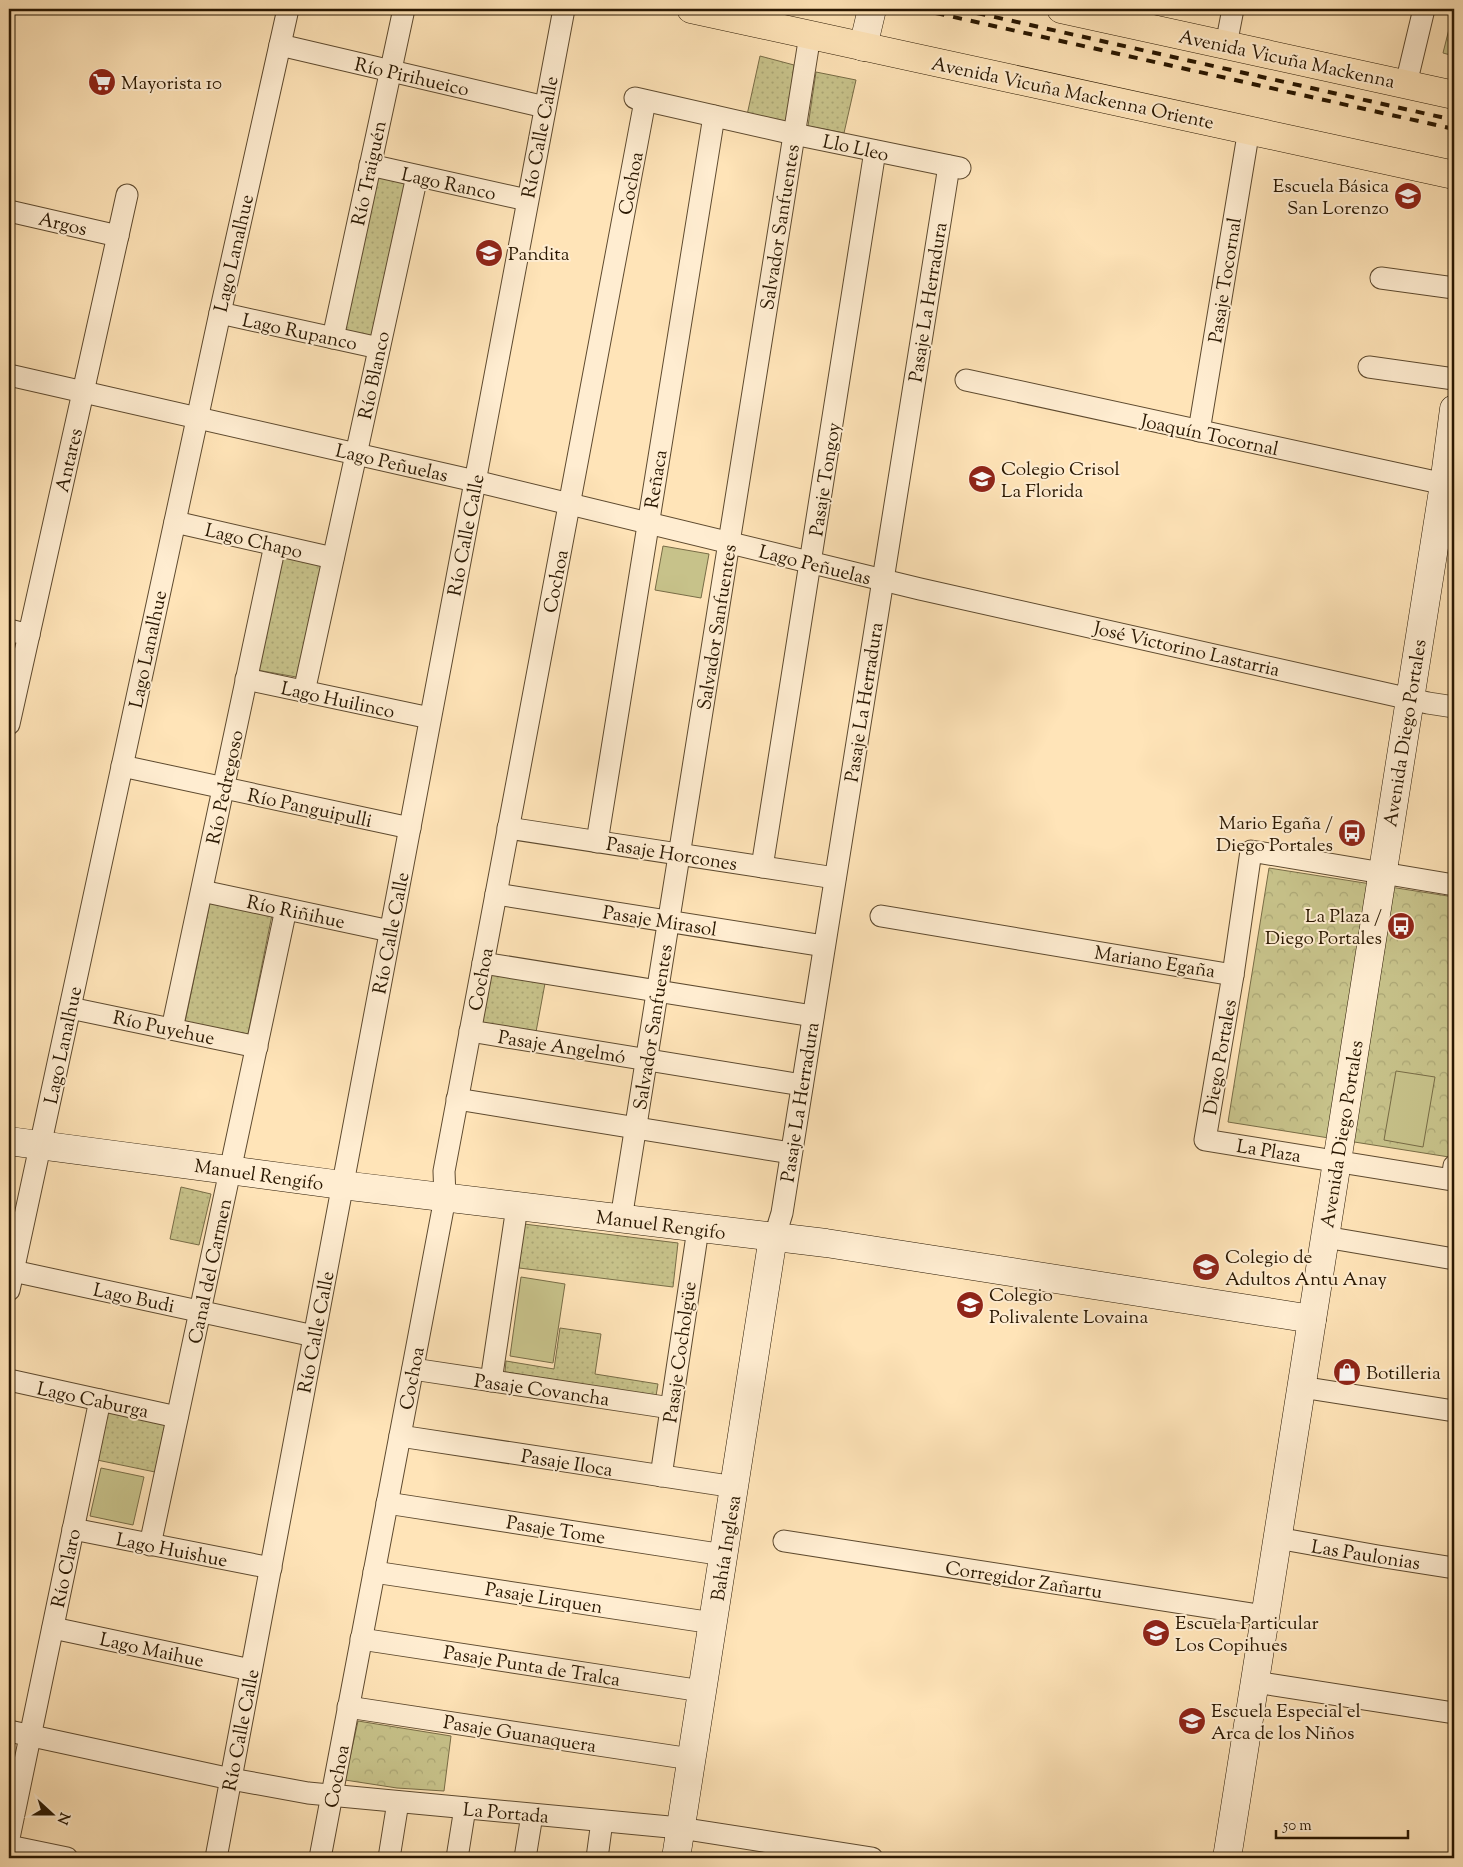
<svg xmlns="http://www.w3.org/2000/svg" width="1463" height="1867" viewBox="0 0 1463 1867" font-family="'Sorts Mill Goudy',serif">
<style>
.grass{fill:url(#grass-dots);stroke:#786c46}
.park{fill:url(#park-crowns);stroke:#786c46}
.garden{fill:#c7c28a;stroke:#786c46}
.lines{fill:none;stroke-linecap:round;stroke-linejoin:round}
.street-casing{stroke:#5e4a2f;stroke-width:23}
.secondary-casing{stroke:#291701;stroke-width:29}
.primary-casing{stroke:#291701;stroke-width:29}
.street{stroke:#ffedd1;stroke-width:21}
.secondary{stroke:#ffedd1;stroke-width:28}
.primary{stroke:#ffe4b8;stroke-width:28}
.rail{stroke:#291701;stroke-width:4;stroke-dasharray:9 9;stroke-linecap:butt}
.labels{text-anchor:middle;stroke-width:4;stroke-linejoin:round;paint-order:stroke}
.street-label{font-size:19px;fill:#291701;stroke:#ffedd1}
.poi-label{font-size:19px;fill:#291701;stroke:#ffedd1;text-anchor:start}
</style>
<defs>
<pattern id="grass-dots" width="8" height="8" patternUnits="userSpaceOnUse" patternTransform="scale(1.25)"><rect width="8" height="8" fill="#c7c28a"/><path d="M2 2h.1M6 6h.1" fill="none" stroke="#aba675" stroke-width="1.8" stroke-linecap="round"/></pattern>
<pattern id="park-crowns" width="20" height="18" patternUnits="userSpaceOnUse" patternTransform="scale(1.25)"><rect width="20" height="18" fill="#c7c28a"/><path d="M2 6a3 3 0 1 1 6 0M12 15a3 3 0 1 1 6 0" fill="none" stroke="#aba675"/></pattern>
</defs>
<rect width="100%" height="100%" fill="#ffe4b8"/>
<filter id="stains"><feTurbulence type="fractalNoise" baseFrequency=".004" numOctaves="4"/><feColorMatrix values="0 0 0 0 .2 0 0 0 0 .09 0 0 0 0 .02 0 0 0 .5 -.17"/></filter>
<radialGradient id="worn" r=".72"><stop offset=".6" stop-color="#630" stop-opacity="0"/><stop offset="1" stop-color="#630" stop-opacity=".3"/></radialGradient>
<g class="grass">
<polygon points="760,56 794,65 787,124 747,115"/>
<polygon points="816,72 856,80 844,133 808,126"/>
<polygon points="371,171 409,180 375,340 338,333"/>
<polygon points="283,550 327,562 302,678 257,670"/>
<polygon points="211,898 273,910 248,1034 185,1022"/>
<polygon points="488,968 546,978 536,1032 479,1022"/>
<polygon points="181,1187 211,1194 199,1245 170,1239"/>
<polygon points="524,1224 678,1243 673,1287 519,1268"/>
<polygon points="560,1328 601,1334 595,1374 658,1384 656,1396 505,1372 506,1361 554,1369"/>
<polygon points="107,1412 165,1425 155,1472 97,1460"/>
</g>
<g class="park">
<polygon points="1454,9 1454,56 1443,53"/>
<polygon points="1269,868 1454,897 1454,1127 1449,1157 1228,1122"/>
<polygon points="358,1721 451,1736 444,1791 397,1788 345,1780"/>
</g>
<g class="garden">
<polygon points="663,546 709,554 701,598 655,590"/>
<polygon points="1396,1071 1435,1077 1423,1147 1384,1140"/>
<polygon points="521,1277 565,1284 553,1363 510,1356"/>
<polygon points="101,1468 144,1477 133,1525 90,1516"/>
</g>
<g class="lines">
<g class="street-casing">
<g id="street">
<polyline points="280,45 545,107"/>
<polyline points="1226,45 1233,9"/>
<polyline points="1406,84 1424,9"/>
<polyline points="635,98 794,134 960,168"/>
<polyline points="370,165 527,200"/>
<polyline points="9,211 118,236"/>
<polyline points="1381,278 1454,288"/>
<polyline points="220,313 379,348"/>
<polyline points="333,338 404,9"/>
<polyline points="1369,367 1454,379"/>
<polyline points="9,375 475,481 920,589 1428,703 1454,707"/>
<polyline points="966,380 1454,486"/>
<polyline points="1199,431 1249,129"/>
<polyline points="175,522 333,558"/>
<polyline points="9,630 29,635"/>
<polyline points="246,679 430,718"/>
<polyline points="304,692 417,176"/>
<polyline points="9,724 127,195"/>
<polyline points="122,766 410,828"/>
<polyline points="508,828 835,878"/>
<polyline points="597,842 714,116"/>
<polyline points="762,867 875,151"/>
<polyline points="1454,885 1251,851 1233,975 1205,1140 1452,1180 1454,1166"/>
<polyline points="202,891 390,931"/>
<polyline points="496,894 824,946"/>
<polyline points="881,916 1233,975"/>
<polyline points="483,963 813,1016"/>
<polyline points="70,1008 257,1047"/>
<polyline points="172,1029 275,545"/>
<polyline points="470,1031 802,1085"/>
<polyline points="457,1099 791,1153"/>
<polyline points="621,1219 810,35"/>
<polyline points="773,1237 778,1226 782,1213 949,166"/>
<polyline points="1325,1237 1454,1259"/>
<polyline points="13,1271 314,1336"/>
<polyline points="9,1290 220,313 288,9"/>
<polyline points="413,1369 671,1408"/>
<polyline points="9,1380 177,1417"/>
<polyline points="491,1381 517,1207"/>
<polyline points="1301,1387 1454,1411"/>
<polyline points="400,1436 735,1487"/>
<polyline points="661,1476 698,1229"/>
<polyline points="387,1503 724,1555"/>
<polyline points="73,1529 271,1568"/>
<polyline points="1277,1538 1378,1556 1454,1568"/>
<polyline points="784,1541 1265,1616"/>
<polyline points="150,1545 286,909"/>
<polyline points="374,1572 713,1623"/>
<polyline points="53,1628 251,1670"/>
<polyline points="361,1639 702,1691"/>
<polyline points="1255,1682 1454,1713"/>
<polyline points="348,1707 691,1759"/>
<polyline points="9,1731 231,1779 308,1793 680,1828 872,1858"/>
<polyline points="9,1838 100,1400"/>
<polyline points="9,1846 67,1858"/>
<polyline points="216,1858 564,9"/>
<polyline points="320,1858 445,1198 444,1171 645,101"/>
<polyline points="389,1858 398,1802"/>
<polyline points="457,1858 465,1808"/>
<polyline points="525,1858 532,1815"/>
<polyline points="597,1858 602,1821"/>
</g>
</g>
<g class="secondary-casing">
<g id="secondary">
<polyline points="863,47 872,9"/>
<polyline points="9,1141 342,1185 826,1243 1312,1319"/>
<polyline points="676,1858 773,1237"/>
<polyline points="1227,1858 1444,484 1454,409"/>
</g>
</g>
<g class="primary-casing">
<g id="primary">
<polyline points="691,9 1454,175"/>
<polyline points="1061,9 1454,95"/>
</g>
</g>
<use href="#street" class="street"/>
<use href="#secondary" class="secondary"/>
<use href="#primary" class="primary"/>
<g class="rail">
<polyline points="918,9 1454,129"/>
<polyline points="959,9 1454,120"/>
</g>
</g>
<defs>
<g id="supermarket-disc" transform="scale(1.4375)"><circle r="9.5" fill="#8f2418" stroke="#ffedd1"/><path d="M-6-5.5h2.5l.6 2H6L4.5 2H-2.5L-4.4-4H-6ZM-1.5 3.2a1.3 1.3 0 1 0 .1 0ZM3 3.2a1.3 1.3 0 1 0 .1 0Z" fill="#fff"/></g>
<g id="school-disc" transform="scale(1.4375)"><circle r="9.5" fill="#8f2418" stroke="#ffedd1"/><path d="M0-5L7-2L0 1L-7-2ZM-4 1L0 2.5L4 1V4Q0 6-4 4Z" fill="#fff"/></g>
<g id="bus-disc" transform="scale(1.4375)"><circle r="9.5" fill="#8f2418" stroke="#ffedd1"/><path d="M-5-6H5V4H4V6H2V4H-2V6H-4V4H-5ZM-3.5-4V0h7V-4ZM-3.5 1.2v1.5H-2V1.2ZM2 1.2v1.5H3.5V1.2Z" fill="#fff"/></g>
<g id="shop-disc" transform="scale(1.4375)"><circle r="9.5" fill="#8f2418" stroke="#ffedd1"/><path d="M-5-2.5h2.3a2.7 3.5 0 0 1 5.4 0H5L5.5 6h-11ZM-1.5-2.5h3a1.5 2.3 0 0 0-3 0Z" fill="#fff"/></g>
</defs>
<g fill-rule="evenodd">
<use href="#supermarket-disc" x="102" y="82"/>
<use href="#school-disc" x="1408" y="196"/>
<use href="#school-disc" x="489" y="253"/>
<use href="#school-disc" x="982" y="479"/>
<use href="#bus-disc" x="1352" y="833"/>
<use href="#bus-disc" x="1401" y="926"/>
<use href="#school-disc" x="1206" y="1267"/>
<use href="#school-disc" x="970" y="1305"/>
<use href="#shop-disc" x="1347" y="1372"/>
<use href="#school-disc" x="1156" y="1633"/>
<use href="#school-disc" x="1192" y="1721"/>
</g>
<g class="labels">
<g class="street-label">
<text transform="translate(1287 58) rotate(12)" y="7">Avenida Vicuña Mackenna</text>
<text transform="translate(412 76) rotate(13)" y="7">Río Pirihueico</text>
<text transform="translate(1073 92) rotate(12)" y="7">Avenida Vicuña Mackenna Oriente</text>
<text transform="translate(539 137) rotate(-79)" y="7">Río Calle Calle</text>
<text transform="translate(856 147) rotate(12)" y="7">Llo Lleo</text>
<text transform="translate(368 173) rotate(-78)" y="7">Río Traiguén</text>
<text transform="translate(449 183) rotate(12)" y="7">Lago Ranco</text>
<text transform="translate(630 183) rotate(-79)" y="7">Cochoa</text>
<text transform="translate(63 223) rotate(13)" y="7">Argos</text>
<text transform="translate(779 227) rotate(-81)" y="7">Salvador Sanfuentes</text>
<text transform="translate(233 253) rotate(-77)" y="7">Lago Lanalhue</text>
<text transform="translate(1224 280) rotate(-81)" y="7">Pasaje Tocornal</text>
<text transform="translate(927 302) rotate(-81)" y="7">Pasaje La Herradura</text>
<text transform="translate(300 331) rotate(12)" y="7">Lago Rupanco</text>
<text transform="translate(373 375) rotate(-78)" y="7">Río Blanco</text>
<text transform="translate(1210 434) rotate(12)" y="7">Joaquín Tocornal</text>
<text transform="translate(68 460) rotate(-77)" y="7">Antares</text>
<text transform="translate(392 462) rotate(13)" y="7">Lago Peñuelas</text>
<text transform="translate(655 479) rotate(-81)" y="7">Reñaca</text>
<text transform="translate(824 479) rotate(-81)" y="7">Pasaje Tongoy</text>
<text transform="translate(465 535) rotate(-79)" y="7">Río Calle Calle</text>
<text transform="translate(254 540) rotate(13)" y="7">Lago Chapo</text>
<text transform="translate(815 564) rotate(14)" y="7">Lago Peñuelas</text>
<text transform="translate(555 581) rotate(-79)" y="7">Cochoa</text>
<text transform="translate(716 627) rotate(-81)" y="7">Salvador Sanfuentes</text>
<text transform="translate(1187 648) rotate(13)" y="7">José Victorino Lastarria</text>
<text transform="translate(147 649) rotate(-78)" y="7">Lago Lanalhue</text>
<text transform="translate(338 699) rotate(12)" y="7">Lago Huilinco</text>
<text transform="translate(863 702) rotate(-81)" y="7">Pasaje La Herradura</text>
<text transform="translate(1404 733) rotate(-81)" y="7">Avenida Diego Portales</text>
<text transform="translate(224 787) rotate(-78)" y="7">Río Pedregoso</text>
<text transform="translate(310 807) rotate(12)" y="7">Río Panguipulli</text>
<text transform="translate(672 853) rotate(9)" y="7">Pasaje Horcones</text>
<text transform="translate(296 911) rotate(12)" y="7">Río Riñihue</text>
<text transform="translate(660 920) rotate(9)" y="7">Pasaje Mirasol</text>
<text transform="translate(390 933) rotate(-79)" y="7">Río Calle Calle</text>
<text transform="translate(1155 961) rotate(9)" y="7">Mariano Egaña</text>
<text transform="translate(480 979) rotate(-79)" y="7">Cochoa</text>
<text transform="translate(164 1027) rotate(12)" y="7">Río Puyehue</text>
<text transform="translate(652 1027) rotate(-81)" y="7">Salvador Sanfuentes</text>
<text transform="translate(62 1045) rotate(-78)" y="7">Lago Lanalhue</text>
<text transform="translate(562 1046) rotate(9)" y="7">Pasaje Angelmó</text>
<text transform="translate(1219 1057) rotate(-80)" y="7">Diego Portales</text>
<text transform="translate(799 1102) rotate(-81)" y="7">Pasaje La Herradura</text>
<text transform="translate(1341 1134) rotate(-81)" y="7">Avenida Diego Portales</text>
<text transform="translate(1269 1150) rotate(9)" y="7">La Plaza</text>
<text transform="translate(259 1174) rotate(8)" y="7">Manuel Rengifo</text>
<text transform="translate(661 1224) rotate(7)" y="7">Manuel Rengifo</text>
<text transform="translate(209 1271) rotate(-78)" y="7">Canal del Carmen</text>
<text transform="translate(134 1297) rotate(12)" y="7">Lago Budi</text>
<text transform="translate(315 1332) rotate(-79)" y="7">Río Calle Calle</text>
<text transform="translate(679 1352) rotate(-82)" y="7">Pasaje Cocholgüe</text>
<text transform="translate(411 1378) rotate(-79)" y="7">Cochoa</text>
<text transform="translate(542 1389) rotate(8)" y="7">Pasaje Covancha</text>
<text transform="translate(93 1399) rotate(12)" y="7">Lago Caburga</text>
<text transform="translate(567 1462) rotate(9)" y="7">Pasaje Iloca</text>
<text transform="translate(556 1529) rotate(9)" y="7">Pasaje Tome</text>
<text transform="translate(725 1548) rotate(-81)" y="7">Bahía Inglesa</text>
<text transform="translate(172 1549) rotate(11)" y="7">Lago Huishue</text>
<text transform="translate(1366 1554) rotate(9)" y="7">Las Paulonias</text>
<text transform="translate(65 1568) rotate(-78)" y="7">Río Claro</text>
<text transform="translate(1024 1579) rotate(9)" y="7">Corregidor Zañartu</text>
<text transform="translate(544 1597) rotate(9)" y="7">Pasaje Lirquen</text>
<text transform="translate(152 1649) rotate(12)" y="7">Lago Maihue</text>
<text transform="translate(532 1665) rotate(9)" y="7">Pasaje Punta de Tralca</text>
<text transform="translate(240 1730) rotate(-79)" y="7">Río Calle Calle</text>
<text transform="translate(520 1733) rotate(9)" y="7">Pasaje Guanaquera</text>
<text transform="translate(336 1776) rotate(-79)" y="7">Cochoa</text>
<text transform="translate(506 1812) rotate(5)" y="7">La Portada</text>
</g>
<g class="poi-label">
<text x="121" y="89">Mayorista 10</text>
<text x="1389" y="192" text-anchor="end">Escuela Básica<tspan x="1389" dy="22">San Lorenzo</tspan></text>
<text x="508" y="260">Pandita</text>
<text x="1001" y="475">Colegio Crisol<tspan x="1001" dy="22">La Florida</tspan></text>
<text x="1333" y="829" text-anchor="end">Mario Egaña /<tspan x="1333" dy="22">Diego Portales</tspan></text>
<text x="1382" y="922" text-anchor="end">La Plaza /<tspan x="1382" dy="22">Diego Portales</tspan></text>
<text x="1225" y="1263">Colegio de<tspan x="1225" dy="22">Adultos Antu Anay</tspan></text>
<text x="989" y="1301">Colegio<tspan x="989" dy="22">Polivalente Lovaina</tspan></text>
<text x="1366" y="1379">Botilleria</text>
<text x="1175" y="1629">Escuela Particular<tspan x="1175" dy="22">Los Copihues</tspan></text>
<text x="1211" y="1717">Escuela Especial el<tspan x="1211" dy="22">Arca de los Niños</tspan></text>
</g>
</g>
<rect width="1463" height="1867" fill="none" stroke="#ffe4b8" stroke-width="30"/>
<rect x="10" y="10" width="1443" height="1847" fill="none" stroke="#291701" stroke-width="2.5"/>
<rect x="15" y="15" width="1433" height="1837" fill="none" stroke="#291701"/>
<g transform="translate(52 1814) rotate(111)" stroke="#ffedd1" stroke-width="4" paint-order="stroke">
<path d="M0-4L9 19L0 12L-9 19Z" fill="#291701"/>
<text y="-8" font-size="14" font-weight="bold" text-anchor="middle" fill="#291701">N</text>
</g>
<path d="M1276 1830v8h132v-8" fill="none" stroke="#291701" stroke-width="2.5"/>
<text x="1283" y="1830" font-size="15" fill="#291701" stroke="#ffedd1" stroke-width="4" paint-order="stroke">50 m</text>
<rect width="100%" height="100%" filter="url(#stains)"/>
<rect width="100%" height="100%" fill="url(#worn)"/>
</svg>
